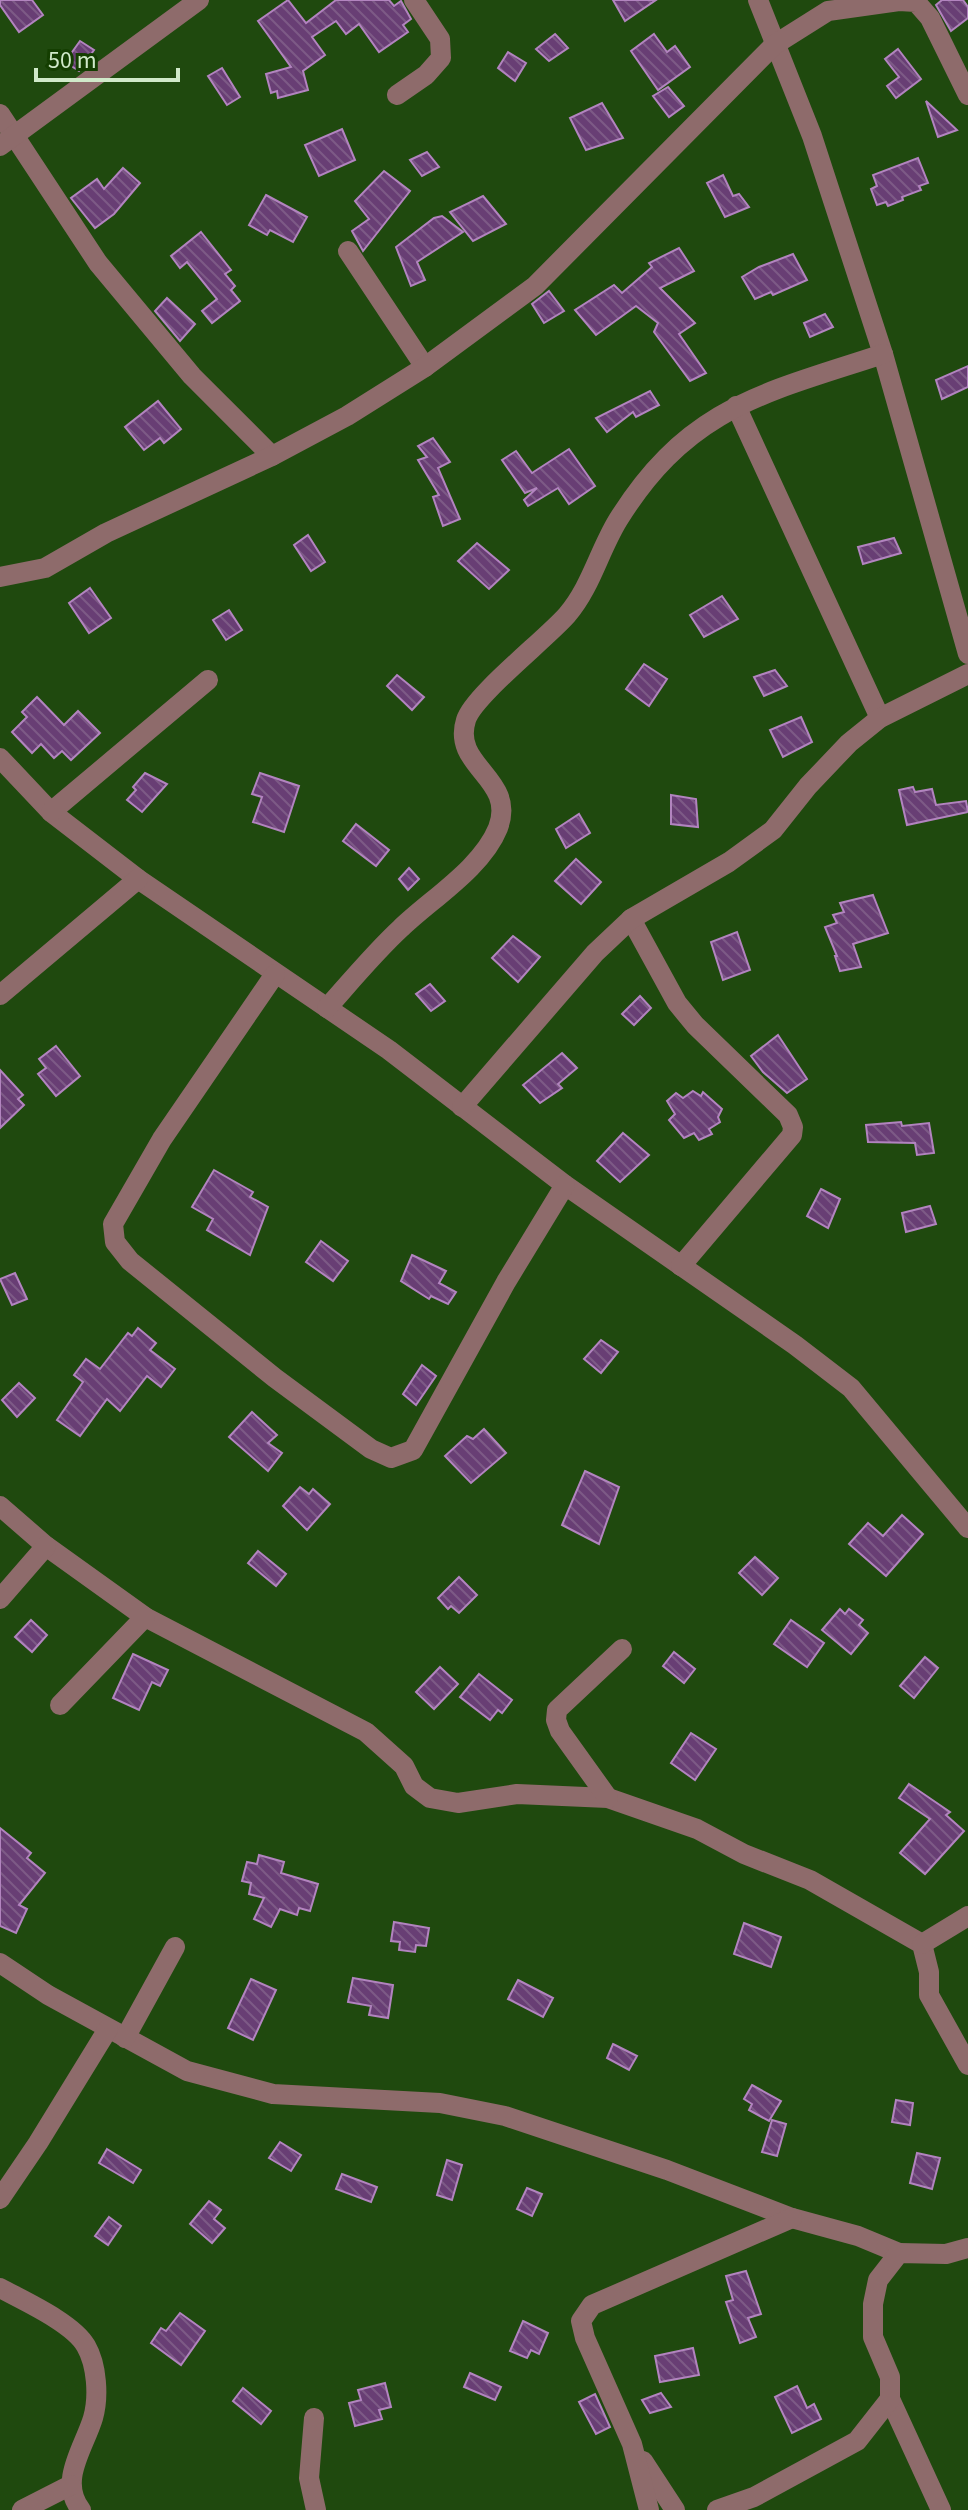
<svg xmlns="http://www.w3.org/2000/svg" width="968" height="2510" viewBox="0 0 968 2510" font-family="'Source Sans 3',sans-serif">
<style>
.building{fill:url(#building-back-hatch);stroke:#b284bf;stroke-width:2}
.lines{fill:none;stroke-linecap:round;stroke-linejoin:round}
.minor{stroke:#8e6b6b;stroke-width:20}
</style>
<defs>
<pattern id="building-back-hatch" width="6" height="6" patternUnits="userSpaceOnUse" patternTransform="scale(2)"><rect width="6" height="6" fill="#683e74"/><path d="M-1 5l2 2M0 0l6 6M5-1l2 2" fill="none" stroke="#7d5a86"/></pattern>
</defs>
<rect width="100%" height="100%" fill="#1f490e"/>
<g class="building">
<polygon points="0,0 32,0 43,15 19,32 0,5"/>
<polygon points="288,0 306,23 336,0 389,0 394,6 401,1 411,19 403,25 408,32 379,52 359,24 346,34 336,21 312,37 325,55 303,71 308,90 278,98 277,91 271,93 266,74 291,67 258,21"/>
<polygon points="613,0 656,0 625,21"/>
<polygon points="942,0 963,0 968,7 968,18 951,31 936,5"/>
<polygon points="555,34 568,48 549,61 536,49"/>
<polygon points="654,34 667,52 675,46 690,67 658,90 631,51"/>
<polygon points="80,41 94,50 79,71 65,62"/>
<polygon points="898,49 921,79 896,98 887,86 899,77 885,59"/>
<polygon points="508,52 526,63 515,81 498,68"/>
<polygon points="222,68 240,97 227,105 208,76"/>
<polygon points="668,87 684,106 669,117 653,96"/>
<polygon points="926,101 957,130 938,137"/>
<polygon points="602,103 623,138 586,150 570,118"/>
<polygon points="342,129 355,160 319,176 305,145"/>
<polygon points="427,152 439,167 422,176 410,160"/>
<polygon points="918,158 928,183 919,186 921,190 902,197 903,200 888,206 886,202 877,205 871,189 877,186 873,175"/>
<polygon points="123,168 140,183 114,214 95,228 71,198 97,179 104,189"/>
<polygon points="384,171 410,191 363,251 352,231 369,219 355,201"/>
<polygon points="723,175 733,196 739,194 749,207 725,217 707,183"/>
<polygon points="266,195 307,217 293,242 270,230 267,235 249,225"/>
<polygon points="483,196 506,224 473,241 450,212"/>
<polygon points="442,216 463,232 417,262 425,280 411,286 396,247 434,218"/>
<polygon points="201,232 231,270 225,274 235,286 231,290 240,301 212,323 202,311 217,299 187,262 180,268 171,256"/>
<polygon points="679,248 694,271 660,288 695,323 679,334 706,373 690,381 654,332 658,323 636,306 596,335 575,310 614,285 622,293 652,267 649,263"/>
<polygon points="793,254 807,280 773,295 771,292 755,299 742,277 759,267"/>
<polygon points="549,291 564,311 544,323 532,304"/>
<polygon points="167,298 195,324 180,341 155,311"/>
<polygon points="825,314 833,327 810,337 804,323"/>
<polygon points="968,366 968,387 942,399 936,380"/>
<polygon points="650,391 659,405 636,417 633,412 607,432 596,418"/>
<polygon points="158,401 181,429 164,443 160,438 144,450 125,427"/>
<polygon points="433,438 450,462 438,468 460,519 443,526 433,497 439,495 418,460 427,457 418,446"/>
<polygon points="569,449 595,486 569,504 558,488 528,506 524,500 537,488 525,493 502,460 516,451 532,473"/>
<polygon points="308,535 325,562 311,571 294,545"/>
<polygon points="894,538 901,553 863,564 858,547"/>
<polygon points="477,543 509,570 489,589 458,561"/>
<polygon points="90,588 111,618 89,633 69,603"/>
<polygon points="722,596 738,619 704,637 690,615"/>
<polygon points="229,610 242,630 226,640 213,620"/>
<polygon points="644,664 667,679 649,706 626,689"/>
<polygon points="775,670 787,686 764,696 754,677"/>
<polygon points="397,675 424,697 412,710 387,686"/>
<polygon points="37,697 64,725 78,711 100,733 71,760 62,751 54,758 41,744 32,753 12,732 27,717 22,712"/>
<polygon points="801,717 812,742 783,757 770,730"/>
<polygon points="145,773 167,784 142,812 127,800 136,790 133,787"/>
<polygon points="260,773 299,786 284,832 253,822 262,797 252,794"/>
<polygon points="913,787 915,792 932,789 936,805 966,801 968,812 907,825 899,790"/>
<polygon points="671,795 696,799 698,827 671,824"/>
<polygon points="579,814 590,833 566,848 556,829"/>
<polygon points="356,824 389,850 376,866 343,841"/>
<polygon points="576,859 601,882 581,904 555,881"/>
<polygon points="409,868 419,879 408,890 399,879"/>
<polygon points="873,895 888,933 853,944 861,967 840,971 835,956 837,956 825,927 837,923 833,915 844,912 840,903"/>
<polygon points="737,932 750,970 723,980 711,942"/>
<polygon points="513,936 540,957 518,982 492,958"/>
<polygon points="430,984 445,1001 431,1011 416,994"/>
<polygon points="640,996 651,1008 634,1025 622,1014"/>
<polygon points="778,1035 807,1079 787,1093 763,1072 751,1056"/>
<polygon points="56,1046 80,1076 56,1096 38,1074 46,1068 39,1059"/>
<polygon points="562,1053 577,1068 558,1084 562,1088 540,1103 523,1085"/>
<polygon points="0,1070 23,1095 18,1099 24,1105 0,1128"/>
<polygon points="693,1091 701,1096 703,1092 722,1109 718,1117 720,1122 709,1129 712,1134 699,1140 694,1133 684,1138 669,1120 675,1114 667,1101 676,1093 683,1098"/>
<polygon points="901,1122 902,1126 929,1123 934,1153 917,1155 915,1143 868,1142 866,1125"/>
<polygon points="623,1133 649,1155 620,1182 597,1161"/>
<polygon points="214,1170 253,1192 250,1197 268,1207 250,1255 207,1230 213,1219 192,1207"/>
<polygon points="821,1189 840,1199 828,1228 807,1216"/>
<polygon points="930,1206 936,1224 906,1232 902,1213"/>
<polygon points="321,1241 348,1261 333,1281 306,1262"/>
<polygon points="412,1255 446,1271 439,1283 456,1292 448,1304 431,1296 429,1299 401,1281"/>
<polygon points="15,1273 27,1299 12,1305 0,1279"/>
<polygon points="138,1328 156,1343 150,1350 175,1369 161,1387 147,1376 120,1411 107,1399 80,1436 57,1420 83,1382 74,1375 86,1359 100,1369 128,1333 132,1336"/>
<polygon points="601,1340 618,1352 601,1373 584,1359"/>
<polygon points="422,1365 436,1376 416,1405 403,1394"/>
<polygon points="19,1383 35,1398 17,1417 2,1400"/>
<polygon points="252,1412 277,1435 268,1443 282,1453 268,1471 229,1437"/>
<polygon points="484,1429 506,1453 471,1483 445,1456 467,1436 473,1439"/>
<polygon points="585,1471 619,1487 599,1544 562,1525"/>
<polygon points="300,1487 309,1494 313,1489 330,1504 307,1530 283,1506"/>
<polygon points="902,1515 923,1534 886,1576 849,1544 868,1523 883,1536"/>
<polygon points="258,1551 286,1574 276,1586 248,1563"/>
<polygon points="755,1557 778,1578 762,1595 739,1573"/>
<polygon points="459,1577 477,1595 459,1613 451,1606 448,1609 438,1598"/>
<polygon points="840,1609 845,1614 849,1609 863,1620 859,1625 868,1633 851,1654 822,1630"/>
<polygon points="31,1620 47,1635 32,1652 15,1637"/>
<polygon points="791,1620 824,1643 807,1667 774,1644"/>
<polygon points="674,1652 695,1669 684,1683 663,1666"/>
<polygon points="133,1654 168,1670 160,1686 152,1682 139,1710 113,1698"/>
<polygon points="925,1657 938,1668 914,1698 900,1686"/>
<polygon points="440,1667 458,1684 434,1709 416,1692"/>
<polygon points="479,1674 512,1700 502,1713 498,1710 490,1720 460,1697"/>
<polygon points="691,1733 716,1749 695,1780 671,1763"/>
<polygon points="909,1784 950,1812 946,1815 964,1831 925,1874 900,1853 930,1819 899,1798"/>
<polygon points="0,1828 31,1853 27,1858 45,1873 19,1905 27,1909 16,1933 0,1926"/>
<polygon points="259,1855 284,1862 281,1873 318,1884 310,1911 299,1908 297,1915 280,1909 271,1927 254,1919 264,1898 249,1894 251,1883 242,1881 247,1862 257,1864"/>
<polygon points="394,1922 429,1928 426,1946 416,1945 415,1952 399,1950 400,1942 391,1941"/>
<polygon points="744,1923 781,1937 771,1967 734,1954"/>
<polygon points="353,1978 393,1985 388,2018 369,2015 371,2006 348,2002"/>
<polygon points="251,1979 276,1990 253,2040 228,2028"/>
<polygon points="518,1980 553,1998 543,2017 508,1999"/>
<polygon points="613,2044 637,2056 629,2070 607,2058"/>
<polygon points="752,2085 781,2101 769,2121 749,2110 752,2104 744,2099"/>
<polygon points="896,2100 913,2103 910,2125 892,2122"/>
<polygon points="772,2120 786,2124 777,2156 762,2152"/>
<polygon points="280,2142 301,2155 291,2171 269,2158"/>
<polygon points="107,2149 141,2170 133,2183 99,2163"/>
<polygon points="917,2153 940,2158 932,2189 910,2183"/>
<polygon points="447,2160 462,2165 452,2200 437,2195"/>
<polygon points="342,2174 377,2187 371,2202 336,2189"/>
<polygon points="527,2188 542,2194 532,2216 517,2209"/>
<polygon points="209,2201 221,2210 214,2219 225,2228 212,2243 190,2224"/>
<polygon points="109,2217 121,2226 108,2245 95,2236"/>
<polygon points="746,2271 761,2314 748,2318 756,2337 740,2343 726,2302 733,2300 726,2276"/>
<polygon points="180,2313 205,2331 181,2365 151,2343 161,2328 166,2331"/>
<polygon points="523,2321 548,2333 539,2354 531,2350 527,2358 510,2351"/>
<polygon points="693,2348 699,2375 660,2382 655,2356"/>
<polygon points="470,2373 501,2387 495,2400 464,2387"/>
<polygon points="385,2383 391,2407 379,2410 382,2419 355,2426 349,2403 361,2400 358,2390"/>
<polygon points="797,2386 807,2408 814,2404 821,2419 792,2433 775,2397"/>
<polygon points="243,2388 271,2411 261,2424 233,2401"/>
<polygon points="661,2393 671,2407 650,2413 642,2400"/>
<polygon points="595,2394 610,2427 596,2434 579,2402"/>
</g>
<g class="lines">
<g class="minor">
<polyline points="758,0 812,136 883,354 968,654"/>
<polyline points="397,95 426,75 441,58 440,39 414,0"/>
<polyline points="0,114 98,263 192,376 272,456"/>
<polyline points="0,146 199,0"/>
<polyline points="348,251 425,367"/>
<polyline points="736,406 880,718"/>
<polyline points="0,577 45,568 106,533 272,456 347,416 425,367 535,286 774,45 828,11 899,1 916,2 930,18 968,95"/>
<polyline points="0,758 51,812 138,879 389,1050 565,1185 795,1345 851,1388 968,1528"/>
<polyline points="51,812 208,680"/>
<polyline points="631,919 677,1003 695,1025 788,1115 793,1127 792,1135 681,1266"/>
<polyline points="275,974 162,1139 113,1224 115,1242 130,1261 275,1378 371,1449 391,1458 413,1450 506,1282 565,1185"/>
<polyline points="0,995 138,879"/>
<path d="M327,1008C351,981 375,952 401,928C431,899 482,868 498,828C517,778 451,767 466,720C473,696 546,639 567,615C591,587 599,551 618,520C689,406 765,393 883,354"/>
<polyline points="462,1107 595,953 631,919 729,862 773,830 808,786 849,743 880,718 968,674"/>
<polyline points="0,1506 46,1546 145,1617 366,1732 404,1766 414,1786 430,1798 458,1803 517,1794 608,1798 697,1829 744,1854 810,1880 922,1944 929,1972 929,1995 968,2065"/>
<polyline points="0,1599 46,1546"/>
<polyline points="60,1705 145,1617"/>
<polyline points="608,1798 560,1731 556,1720 557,1710 622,1649"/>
<polyline points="922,1944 968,1916"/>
<polyline points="0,1963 48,1995 187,2071 273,2094 440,2103 505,2116 667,2170 792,2218 858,2236 899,2253"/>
<polyline points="125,2038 175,1947"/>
<polyline points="0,2199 38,2143 108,2029"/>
<path d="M0,2288C24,2301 73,2323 86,2346C97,2365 99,2397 93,2418C84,2448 58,2481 81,2510"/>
<polyline points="890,2399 941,2510"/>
<polyline points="314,2418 309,2478 316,2510"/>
<polyline points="643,2461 675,2510"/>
<polyline points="22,2510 71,2485"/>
<polyline points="649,2510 632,2444 585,2338 581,2321 592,2305 792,2218"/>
<polyline points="717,2510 754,2497 857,2441 890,2399 890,2377 873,2337 873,2304 878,2280 899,2253 946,2254 968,2248"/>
</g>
</g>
<path d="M36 68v12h142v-12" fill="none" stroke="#d0e9c9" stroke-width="4"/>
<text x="48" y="68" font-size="24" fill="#d0e9c9" stroke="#143e01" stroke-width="6" paint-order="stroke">50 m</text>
</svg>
